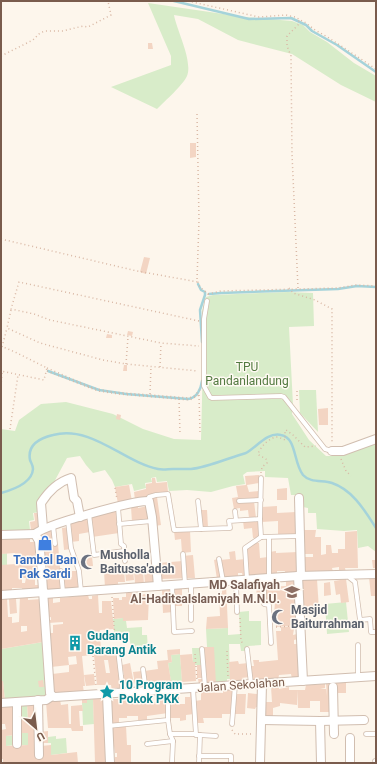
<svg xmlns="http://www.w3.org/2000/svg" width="377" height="764" viewBox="0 0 377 764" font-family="Roboto,sans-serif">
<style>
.green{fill:#d8ecc9}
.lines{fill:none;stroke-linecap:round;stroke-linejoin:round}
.stream{stroke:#a5d3da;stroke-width:2.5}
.building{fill:#f3d5c3;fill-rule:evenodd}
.lane-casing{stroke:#d1beb0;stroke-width:5.5}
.street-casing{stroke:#d1beb0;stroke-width:10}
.path{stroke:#d9b8a5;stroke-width:1.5;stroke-dasharray:1 3;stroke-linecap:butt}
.lane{stroke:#fff;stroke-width:4}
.street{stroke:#fff;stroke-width:8}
.labels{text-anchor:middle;stroke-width:3;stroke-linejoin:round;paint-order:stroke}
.park-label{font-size:12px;fill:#537a41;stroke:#fffaf3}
.worship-label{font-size:12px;font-weight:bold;fill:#5b616d;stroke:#fffaf3;text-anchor:start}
.shop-label{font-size:12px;font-weight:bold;fill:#366cbe;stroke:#fffaf3}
.education-label{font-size:12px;font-weight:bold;fill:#785e54;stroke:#fffaf3;text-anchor:end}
.culture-label{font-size:12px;font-weight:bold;fill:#0d838f;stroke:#fffaf3;text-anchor:start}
.street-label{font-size:12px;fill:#7a5c4d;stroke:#fffaf3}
</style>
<rect width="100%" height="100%" fill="#fdf6ec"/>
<g class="green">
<path d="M148,3L244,17L292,21L303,25L310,32L327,42L354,63L376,76V102L341,85L292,54L238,40L198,19L174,15C177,31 193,61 187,76C183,85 165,101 157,109L111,87L171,65V56Z"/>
<polygon points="288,292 313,293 314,326 289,327 293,405 292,414 309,440 326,456 339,456 376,443 376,552 368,546 358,548 357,530 344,531 317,529 316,513 308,513 308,508 303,507 303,495 291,495 288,478 265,477 265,471 247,472 243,475 245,484 233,486 211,492 187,490 169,491 167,481 157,482 156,477 151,478 152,482 145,483 146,488 134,491 132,484 115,487 112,480 105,470 93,473 86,465 80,456 67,458 53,484 43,496 40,512 33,513 34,520 29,521 30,530 1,532 1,429 15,431 19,420 41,404 66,402 113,414 143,429 174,439 201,440 203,359 202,311 206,297 213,295"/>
<polygon points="299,390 316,390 318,432 300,413"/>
<polygon points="7,553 7,565 1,565 1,554"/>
<polygon points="346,602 349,632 327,634 325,604"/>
<polygon points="249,611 249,621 261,621 261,645 248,646 248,651 241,651 240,644 229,644 230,679 227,679 227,683 216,684 207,647 206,629 228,628 228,635 240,634 239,612"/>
<polygon points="123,618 123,621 126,621 127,628 142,627 142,635 147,635 148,649 131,652 130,640 115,641 113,619"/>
<polygon points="43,642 48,697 5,701 3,681 1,681 1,649"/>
<polygon points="192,648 201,648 203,665 195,665 193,662"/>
<polygon points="180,654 182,681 171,682 168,663 172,662 171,655"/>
<polygon points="93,699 94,724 83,725 82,703 87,703 87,700"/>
<polygon points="27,703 28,720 19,720 19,705"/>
<rect x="19" y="733" width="9" height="12"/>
<polygon points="15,735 16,745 6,746 6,736"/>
<polygon points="56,736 56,739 66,738 67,753 51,755 51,743 48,743 48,737"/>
</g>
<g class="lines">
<g class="stream">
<polyline points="174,1 249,19 291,18 306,25 312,31 337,45 376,72"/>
<polyline points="198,284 201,290 205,292 205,295 200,310 202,342"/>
<polyline points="209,294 221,293 338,289 357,286 376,287"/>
<path d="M48,371L99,390L126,394L188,399C197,398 201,389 202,381"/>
<path d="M1,493C12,490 32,483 33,469C33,465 31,463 30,460C27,444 40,438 53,435C92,425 123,462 158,469C163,470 168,469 173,469C179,469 185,469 191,469C206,468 231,457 246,453C257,447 267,432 281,435C297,438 293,462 303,475C310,483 323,480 332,483C353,490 365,511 376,528"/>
<polyline points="95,698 104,698"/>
</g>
</g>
<g class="building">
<polygon points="148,43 152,43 153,49 148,49"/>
<polygon points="190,143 196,143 196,157 190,158"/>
<polygon points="144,257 150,258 146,274 140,272"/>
<polygon points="128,331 133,332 132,336 127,335"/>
<polygon points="107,334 112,335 112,338 106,338"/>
<polygon points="124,365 127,365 127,371 123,371"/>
<polygon points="328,408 328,425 319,425 318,409"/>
<polygon points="117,414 121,415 120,420 116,419"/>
<polygon points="259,475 259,483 247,485 249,492 259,491 260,499 254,501 256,518 249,518 248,510 240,511 240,508 234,509 232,498 238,497 236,486 246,485 245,476"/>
<polygon points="152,478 155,478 156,483 167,482 168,492 147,495 148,498 135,500 134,492 146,489 146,484 152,483"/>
<polygon points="129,485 132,501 118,504 115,487"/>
<polygon points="287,488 287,500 277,500 277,489"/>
<polygon points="157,497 161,525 155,526 151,498"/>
<polygon points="138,506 138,508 148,506 150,520 132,522 131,507"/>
<polygon points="277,506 277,513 296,512 296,536 278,536 278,521 261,522 262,507"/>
<polygon points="118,509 119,533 92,537 90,517"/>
<polygon points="200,510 207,510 208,527 201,527"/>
<polygon points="34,513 40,513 41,527 31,530 30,522 35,521"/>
<polygon points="88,517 90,532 79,534 79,541 71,542 69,523"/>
<polygon points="259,519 261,537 253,538 252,528 244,529 243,521"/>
<polygon points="68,527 70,549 64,550 62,528"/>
<polygon points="53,529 54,545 58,544 62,590 51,591 51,589 46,590 45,572 49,571 46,564 49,564 49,562 45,563 41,533"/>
<polygon points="190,530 191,552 182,553 181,539 175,540 174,531"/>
<polygon points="302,530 316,530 315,537 321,537 321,555 326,554 326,545 331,545 332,553 338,553 338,549 345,549 345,532 357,531 358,568 345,568 346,572 339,572 339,567 332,568 333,572 302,573 302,557 313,557 313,554 302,554"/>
<path d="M30,538V542H36L39,577H33V579L35,578V585H39L40,591H22V588H12V590H1V565L16,564L15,553L1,554V539ZM22,578H26L25,583H22Z"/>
<polygon points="255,543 259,543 260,558 268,557 269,574 248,577 246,549"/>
<polygon points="235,551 236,560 245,559 246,577 243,577 242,573 238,573 238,576 223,578 220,560 230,559 229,552"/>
<polygon points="276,551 276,553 298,552 298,574 285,574 285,571 277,571 277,575 270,575 269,552"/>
<polygon points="193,555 195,578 160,579 158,563 183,561 182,556"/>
<polygon points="92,556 93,566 84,567 83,558"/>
<polygon points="218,559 222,578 217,579 214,560"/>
<polygon points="372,560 376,560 376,568 373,568"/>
<polygon points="154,569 156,584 145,585 144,570"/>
<polygon points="117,570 124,570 125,582 118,582 118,584 114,585 114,587 105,588 104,571"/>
<polygon points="125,570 133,570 134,580 126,581"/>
<polygon points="143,570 144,585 141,585 140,583 135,583 134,571"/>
<polygon points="72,571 78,571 79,589 64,590 63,577 72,577"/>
<polygon points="369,577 376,577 376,598 375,596 371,596"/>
<polygon points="301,579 317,579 319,610 302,611"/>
<polygon points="346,579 349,602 341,603 340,594 336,595 334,581"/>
<polygon points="286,581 296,581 298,625 276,627 276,621 271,621 271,614 274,614 275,602 265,604 265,587 286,586"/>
<polygon points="264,582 264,601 257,601 256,583"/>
<polygon points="330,582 331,595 324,596 324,583"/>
<polygon points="222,584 226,584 228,628 206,629 207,617 220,616 219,593 222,593"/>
<polygon points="182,588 182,606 174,606 173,589"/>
<polygon points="171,589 173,612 163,613 162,590"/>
<polygon points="126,593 136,593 136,599 142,599 142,595 144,594 149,596 148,620 123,621 123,618 114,619 113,598 119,598 119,600 122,600 122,597 126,597"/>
<path d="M20,595H28V600L41,599L43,642L1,649V599L7,598L8,617H12V623L19,622ZM21,626H27V631L21,632Z"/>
<path d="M88,595L89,599H92V596L98,595L99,613H102V601H111L114,629L100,630L101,654L118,652L122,691L112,692L111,685H97L94,655L82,656L85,686H83L84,693H55L53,691L52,674L69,672V665L77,664L76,656L68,657L69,665L51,667L49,633H53V625L63,624V622L48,623V620H51V617L48,618V597H53V603L60,602V598ZM104,660H108L110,673H106Z"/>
<polygon points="9,599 16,599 17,613 10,614"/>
<polygon points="295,626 296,629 294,629 293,635 297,634 298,639 294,640 294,644 298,644 300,678 292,679 291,674 279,675 278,680 251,682 250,666 254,666 253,660 259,660 259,662 278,660 276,631 281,631 281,627"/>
<polygon points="203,647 214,647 216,684 206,685"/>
<polygon points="180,649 180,654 171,655 172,662 168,663 172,687 169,687 168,682 166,682 167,688 146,689 144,671 158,669 157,661 168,660 167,650"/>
<polygon points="192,654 193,662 195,662 196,681 182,682 180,655"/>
<polygon points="238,661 239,664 248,663 250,677 241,678 244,678 244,682 230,683 229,662"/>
<polygon points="130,663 134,684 124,686 123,675 124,675 122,665"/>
<polygon points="197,665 203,665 204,678 197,678"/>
<polygon points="142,671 144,683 135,685 133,672"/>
<polygon points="94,674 95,685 86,686 84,675"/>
<polygon points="198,679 204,679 204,684 199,685"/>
<polygon points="43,680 44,687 39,687 38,681"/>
<polygon points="1,681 3,681 5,701 1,701"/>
<polygon points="326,683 346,683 346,693 334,693 333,712 320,712 320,701 310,701 310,708 298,708 297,690 305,690 306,685 325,684 325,688 320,689 326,689 327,696"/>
<polygon points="271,687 279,687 279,689 289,687 289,690 297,690 297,705 280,703 280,706 273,708 273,718 263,718 263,702 272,702"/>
<polygon points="223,690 233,690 231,714 222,714 222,718 203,718 204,723 196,723 195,701 201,700 201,692 223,693"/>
<polygon points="190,693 193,693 194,714 186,715 186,720 180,721 180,718 170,718 169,698 176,697 176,695 179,695 179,704 185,704 185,697 190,697"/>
<polygon points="248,693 257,694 257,695 260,695 260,707 256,707 255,709 247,708"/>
<polygon points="236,694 246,694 245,714 233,714 234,710 236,710"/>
<polygon points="167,695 168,713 147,716 147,720 138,720 138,716 127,716 127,718 119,718 119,724 110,725 110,699 118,699 118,702 122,702 122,700 133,699 134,703 141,702 141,701 147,700 146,698 151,697 152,703 156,702 156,696"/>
<polygon points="93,699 105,699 108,763 95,763"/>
<polygon points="60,700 61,705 68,704 69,724 71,724 71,706 82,705 83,711 79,711 80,726 83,726 83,731 72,731 71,728 48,728 46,702"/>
<rect x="82" y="700" width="5" height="3"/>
<polygon points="27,703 36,703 41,746 51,745 51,755 77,752 78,763 3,763 3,759 1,759 1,730 6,729 5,724 1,724 1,705 15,704 15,735 6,736 6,746 28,745 28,733 19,733 19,720 28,720"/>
<polygon points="111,726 126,726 127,745 131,745 131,763 115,763 115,757 117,757 117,753 115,753 113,739 111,739"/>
<polygon points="48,731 48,743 40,743 40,732"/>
</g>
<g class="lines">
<g class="lane-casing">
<g id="lane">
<polyline points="207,301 204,319 204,386 210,397 212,398 281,396 284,397 325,449 332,451"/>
<polyline points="149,501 149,497 156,495 168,494 174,530 230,528 229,521 260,519"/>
<polyline points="198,501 201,529"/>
<polyline points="239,501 261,500"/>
<polyline points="118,507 121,544 124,546 125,561"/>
<polyline points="235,511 236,520"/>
<polyline points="89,514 94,555 124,551"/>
<polyline points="68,521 71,548 79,571 81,591"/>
<polyline points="119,524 152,521"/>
<polyline points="53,525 55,544"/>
<polyline points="261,537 260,519 261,478"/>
<polyline points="269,537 269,578"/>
<polyline points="183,554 185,584"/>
<polyline points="219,559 223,581"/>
<polyline points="61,571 63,592"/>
<polyline points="349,574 350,578 355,582 360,620 370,619 371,632 376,632"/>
<polyline points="264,578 264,604 269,605 271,643"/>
<polyline points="247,579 245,548 261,537 300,536"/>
<polyline points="236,581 237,612"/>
<polyline points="191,584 191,620"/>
<polyline points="172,585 174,632 192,631"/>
<polyline points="358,645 358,677"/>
<polyline points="202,649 205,687"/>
<polyline points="247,649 251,684"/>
<polyline points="118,650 123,693"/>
<polyline points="143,669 146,692"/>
<polyline points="193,688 196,735 200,735 199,763"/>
<polyline points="168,720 170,734 173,741 172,763"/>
<polyline points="232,724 235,685"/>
<polyline points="108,726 168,720 168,691"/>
<polyline points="170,734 196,734"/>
<polyline points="366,734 376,734"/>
<polyline points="200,735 216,736"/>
<polyline points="147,744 173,741"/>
<polyline points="199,756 231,756 231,763"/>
<polyline points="375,761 376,761"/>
</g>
</g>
<g class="street-casing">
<g id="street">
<polyline points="332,451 343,451 376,439"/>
<polyline points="299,498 301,576"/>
<path d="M43,528L41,503C48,492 58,482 71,478L74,498L77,501L80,517"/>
<path d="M35,534C44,525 135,500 149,501L152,517L158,586"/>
<polyline points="35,534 39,541 41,561 50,693 52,696"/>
<polyline points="1,535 35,534"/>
<polyline points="298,576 303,681"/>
<polyline points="44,594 298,576 376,574"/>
<polyline points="1,595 44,592"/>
<polyline points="333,687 334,734"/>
<polyline points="107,695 110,763"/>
<polyline points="52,696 55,697 376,676"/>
<polyline points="38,700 39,755"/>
<polyline points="17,702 17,744"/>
<polyline points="1,703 46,700 52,696"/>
<polyline points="262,720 320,721 364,720"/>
<polyline points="320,721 321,763"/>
<polyline points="260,763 262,684"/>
<polyline points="350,763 350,738"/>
</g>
</g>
<g class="path">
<polyline points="188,1 259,17 286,15 295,17 306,23 315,30 329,38 376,69"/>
<polyline points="1,56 33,40 40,33 45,31 63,31 83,26 88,27 111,15 108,1"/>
<polyline points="197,114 199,220 197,280 200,287 208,294 208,295"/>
<polyline points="1,239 137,271 198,282"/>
<polyline points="289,288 293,293 315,300 332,309 332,443"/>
<polyline points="298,288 292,154 291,56 287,46 287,36 298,25 299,19"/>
<polyline points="208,294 221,291 338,288 356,285 376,286"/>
<polyline points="11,310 7,328 40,343 103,360 126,364 198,371"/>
<polyline points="199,321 19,282 11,309 34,314 50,320 161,343 199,346"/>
<polyline points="1,346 15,352 47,368 44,380 1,371"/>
<polyline points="2,347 7,328"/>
<polyline points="126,364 128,337"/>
<polyline points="160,367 161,343"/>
<polyline points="47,368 93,388 113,392 189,398 194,396 200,390"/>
<polyline points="47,371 98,391 119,394 190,400 199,395"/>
<polyline points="1,386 2,372"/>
<polyline points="297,391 297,403"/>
<polyline points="150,394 151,366"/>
<polyline points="199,395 200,433"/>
<polyline points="179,399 180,434"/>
<polyline points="10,429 18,375"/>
<polyline points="341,459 346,471 351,476"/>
<path d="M261,473L262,467L267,463C268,457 261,458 258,454C260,447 271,436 278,437C281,438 283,439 285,440V431L286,430L293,435L305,447L316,446"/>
<polyline points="115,488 117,499"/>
<polyline points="112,597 115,639"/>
<polyline points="240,618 241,641 244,645"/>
<polyline points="276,627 293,626"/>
<polyline points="227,651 228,678"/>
<polyline points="195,654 197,680"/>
<polyline points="93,656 96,685 97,686"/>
<polyline points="232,730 235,734 254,734"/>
</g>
<use href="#lane" class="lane"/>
<use href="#street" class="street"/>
</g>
<defs>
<g id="shop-bare" transform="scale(1.2)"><path d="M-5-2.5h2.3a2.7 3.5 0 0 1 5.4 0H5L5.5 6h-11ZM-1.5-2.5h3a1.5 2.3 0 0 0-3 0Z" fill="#3f7fe0" stroke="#fffaf3" stroke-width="2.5" paint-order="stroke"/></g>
<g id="mosque-bare" transform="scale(1.2)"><path d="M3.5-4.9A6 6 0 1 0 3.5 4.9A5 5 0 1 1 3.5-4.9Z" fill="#6b7280" stroke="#fffaf3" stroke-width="2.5" paint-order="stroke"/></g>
<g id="school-bare" transform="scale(1.2)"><path d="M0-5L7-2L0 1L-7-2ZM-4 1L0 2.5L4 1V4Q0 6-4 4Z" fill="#8d6e63" stroke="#fffaf3" stroke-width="2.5" paint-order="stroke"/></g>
<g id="building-bare" transform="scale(1.2)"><path d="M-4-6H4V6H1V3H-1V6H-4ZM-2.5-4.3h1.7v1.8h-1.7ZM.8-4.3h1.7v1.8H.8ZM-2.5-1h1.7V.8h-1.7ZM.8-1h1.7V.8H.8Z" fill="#0f9aa8" stroke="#fffaf3" stroke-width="2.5" paint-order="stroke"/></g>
<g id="sight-bare" transform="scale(1.2)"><path d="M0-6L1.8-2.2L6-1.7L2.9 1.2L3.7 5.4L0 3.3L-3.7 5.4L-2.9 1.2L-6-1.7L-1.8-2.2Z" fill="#0f9aa8" stroke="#fffaf3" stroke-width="2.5" paint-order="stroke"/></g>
</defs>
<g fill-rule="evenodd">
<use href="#shop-bare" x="45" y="543"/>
<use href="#mosque-bare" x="88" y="562"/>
<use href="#school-bare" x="292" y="592"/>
<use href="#mosque-bare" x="279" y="617"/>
<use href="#building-bare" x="75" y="643"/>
<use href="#sight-bare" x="107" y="692"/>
</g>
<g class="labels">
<g class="park-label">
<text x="247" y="371">TPU<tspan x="247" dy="14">Pandanlandung</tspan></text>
</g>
<g class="worship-label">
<text x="100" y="559">Musholla<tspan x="100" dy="14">Baitussa'adah</tspan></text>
<text x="291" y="614">Masjid<tspan x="291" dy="14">Baiturrahman</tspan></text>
</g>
<g class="shop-label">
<text x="45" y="564">Tambal Ban<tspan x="45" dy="14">Pak Sardi</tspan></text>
</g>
<g class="education-label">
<text x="280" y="589">MD Salafiyah<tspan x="280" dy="14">Al-HaditsaIslamiyah M.N.U.</tspan></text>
</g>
<g class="culture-label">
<text x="87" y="640">Gudang<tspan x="87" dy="14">Barang Antik</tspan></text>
<text x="119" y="689">10 Program<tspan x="119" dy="14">Pokok PKK</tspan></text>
</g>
<g class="street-label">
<text transform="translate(241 685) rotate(-4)" y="4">Jalan Sekolahan</text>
</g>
</g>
<rect width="377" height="764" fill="none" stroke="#7a5c4d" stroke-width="4"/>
<g transform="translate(36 728) rotate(152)" stroke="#fffaf3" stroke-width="3" paint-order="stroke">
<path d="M0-3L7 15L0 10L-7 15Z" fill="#7a5c4d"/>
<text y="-6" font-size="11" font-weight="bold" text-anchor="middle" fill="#7a5c4d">U</text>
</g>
</svg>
